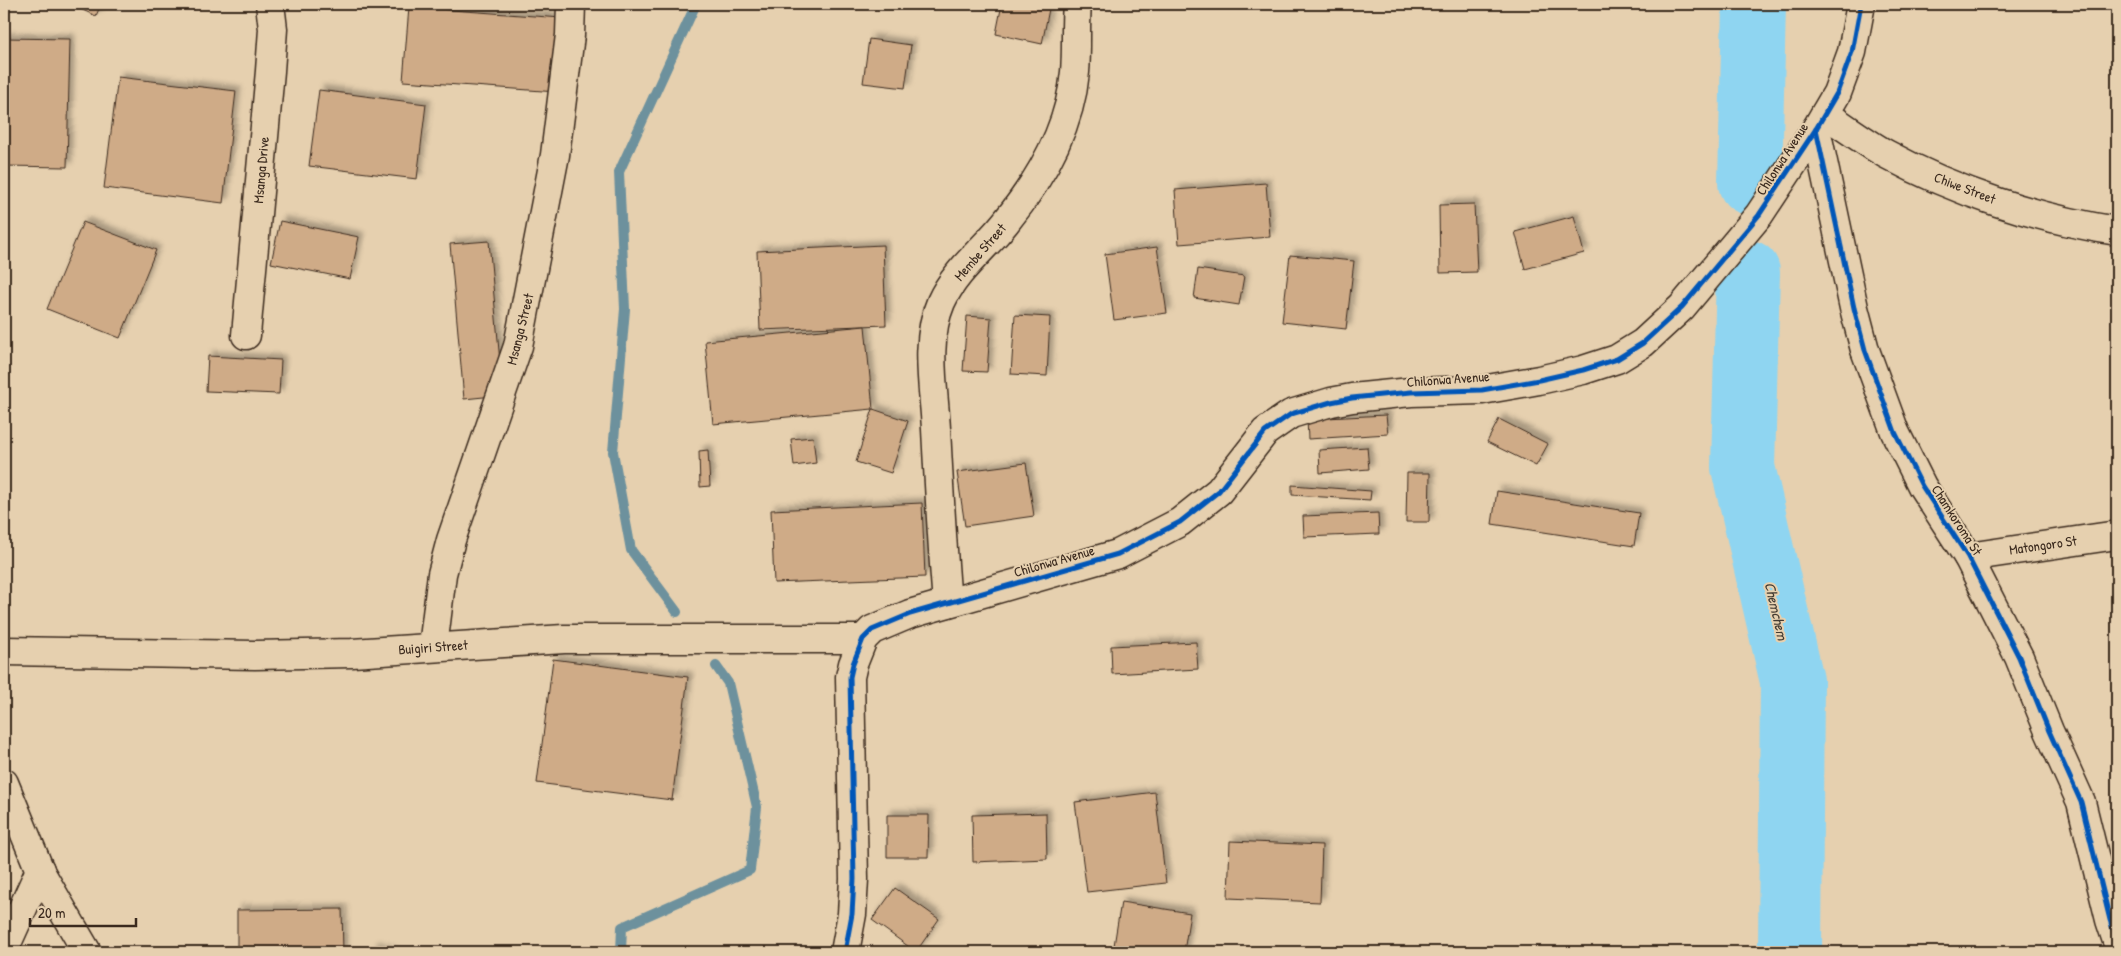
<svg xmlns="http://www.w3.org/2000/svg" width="2121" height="956" viewBox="0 0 2121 956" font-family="'Patrick Hand',sans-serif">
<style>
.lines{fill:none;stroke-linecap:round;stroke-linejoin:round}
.stream{stroke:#6d919d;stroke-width:10}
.river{stroke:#8fd5f1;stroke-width:64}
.building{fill:#cfab87;stroke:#3b2a1e;filter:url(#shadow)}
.street-casing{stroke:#3b2a1e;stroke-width:31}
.street{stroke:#e6d0af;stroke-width:28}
.cycleway-casing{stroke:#e6d0af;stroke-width:8}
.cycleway{stroke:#0057b8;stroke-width:5}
.labels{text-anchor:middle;stroke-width:4;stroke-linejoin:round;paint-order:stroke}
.street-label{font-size:14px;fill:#3b2a1e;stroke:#e6d0af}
.water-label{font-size:15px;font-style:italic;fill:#433b33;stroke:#e6d0af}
</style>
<defs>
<filter id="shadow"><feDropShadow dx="4.5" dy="-4.5" stdDeviation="2.5" flood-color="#0004"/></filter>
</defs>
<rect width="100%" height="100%" fill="#e6d0af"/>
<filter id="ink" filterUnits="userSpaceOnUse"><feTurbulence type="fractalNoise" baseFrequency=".02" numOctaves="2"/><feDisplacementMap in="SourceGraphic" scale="10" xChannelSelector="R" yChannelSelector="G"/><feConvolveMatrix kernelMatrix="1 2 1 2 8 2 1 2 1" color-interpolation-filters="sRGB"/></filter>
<g filter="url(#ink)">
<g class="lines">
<g class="stream">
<polyline points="677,612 631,550 613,452 625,309 619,172 696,4"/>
<polyline points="621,952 622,927 750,870 757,807 728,683 716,666"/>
</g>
<g class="river">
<polyline points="1750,183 1754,4"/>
<polyline points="1748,272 1743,467 1792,681 1790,952"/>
</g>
</g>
<g class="building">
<polygon points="69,4 101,4 96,16"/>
<polygon points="1002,4 1050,4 1042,44 996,34"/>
<polygon points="409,7 562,18 557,92 403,81"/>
<polygon points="4,38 70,39 67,167 4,166"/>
<polygon points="869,39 911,45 905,88 863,83"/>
<polygon points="118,77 236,91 223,203 104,188"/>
<polygon points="319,90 426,104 417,179 309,166"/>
<polygon points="1266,183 1270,237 1179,244 1175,190"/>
<polygon points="1474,204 1477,272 1440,273 1439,205"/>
<polygon points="1574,216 1584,253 1525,269 1515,232"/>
<polygon points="280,221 359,237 350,279 271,263"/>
<polygon points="83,222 156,250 120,338 47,309"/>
<polygon points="489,241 503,395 464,399 450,244"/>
<polygon points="883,245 886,325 760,330 757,251"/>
<polygon points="1157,247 1167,313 1114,320 1105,254"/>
<polygon points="1290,255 1354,261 1346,329 1282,322"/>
<polygon points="1198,269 1244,276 1239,305 1194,298"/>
<polygon points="1015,315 1050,317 1047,376 1011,374"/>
<polygon points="967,316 991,318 987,372 963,371"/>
<polygon points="865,326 873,409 713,424 705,341"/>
<polygon points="208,356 281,360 279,394 206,391"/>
<polygon points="873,409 908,421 891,473 856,462"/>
<polygon points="1386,415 1388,434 1308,439 1307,419"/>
<polygon points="1499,419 1548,444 1536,466 1487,442"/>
<polygon points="813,437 816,463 794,466 791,439"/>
<polygon points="1367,447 1369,469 1320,473 1319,450"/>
<polygon points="708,450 710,486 700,487 699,451"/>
<polygon points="1026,463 1034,516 965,526 957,472"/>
<polygon points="1407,473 1430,473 1429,522 1406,522"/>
<polygon points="1292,485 1371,491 1370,500 1292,495"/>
<polygon points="1497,491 1639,513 1634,546 1492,524"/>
<polygon points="922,503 925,577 774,583 771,510"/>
<polygon points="1378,513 1379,534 1304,537 1303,516"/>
<polygon points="1196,642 1198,669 1112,674 1111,646"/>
<polygon points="553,659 688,677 672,800 537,783"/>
<polygon points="1155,792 1166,883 1087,892 1075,802"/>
<polygon points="1046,813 1047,859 973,862 972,815"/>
<polygon points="887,815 929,815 928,857 887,857"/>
<polygon points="1230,841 1322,845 1320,902 1228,898"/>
<polygon points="895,888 939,919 916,952 872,920"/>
<polygon points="1121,902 1190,913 1184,952 1113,952"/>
<polygon points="342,909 343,952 237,952 237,910"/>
<polygon points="374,946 392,952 372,952"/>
</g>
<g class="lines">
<g class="street-casing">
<g id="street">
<path d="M1825,114C1845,127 1865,142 1886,154C1956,192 2038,219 2117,231"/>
<polyline points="1816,129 1854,308 1865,350 1895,432 1922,486 1968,557 2019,657 2049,731 2081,802 2110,920 2117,941"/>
<polyline points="246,335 270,71 273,29 270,4"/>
<polyline points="1968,557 2117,535"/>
<path d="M947,603C942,545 939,487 936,429C934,389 924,341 941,302C955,271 984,249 1005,223C1040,180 1070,129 1075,72C1077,49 1075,26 1077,4"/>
<polyline points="433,647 442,574 451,540 518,346 555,155 570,35 571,4"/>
<polyline points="4,651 255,655 352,653 564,639 863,639"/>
<polyline points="4,783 41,873 87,952"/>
<polyline points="4,950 40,870"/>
<polyline points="845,952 852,914 854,879 850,677 853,664 863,639 872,630 910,614 1118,554 1180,522 1219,491 1265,432 1291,414 1331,402 1352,398 1411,392 1482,390 1539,380 1583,370 1617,359 1643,343 1682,307 1759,215 1816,129 1837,93 1844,74 1852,52 1861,4"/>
</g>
</g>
<use href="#street" class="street"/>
<g class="cycleway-casing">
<g id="cycleway">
<polyline points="1816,129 1854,308 1865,350 1895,432 1922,486 1968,557 2019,657 2049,731 2081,802 2110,920 2117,941"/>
<polyline points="845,952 852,914 854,879 850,677 853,664 863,639 872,630 910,614 1118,554 1180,522 1219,491 1265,432 1291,414 1331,402 1352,398 1411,392 1482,390 1539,380 1583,370 1617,359 1643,343 1682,307 1759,215 1816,129 1837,93 1844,74 1852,52 1861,4"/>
</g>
</g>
<use href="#cycleway" class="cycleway"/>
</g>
</g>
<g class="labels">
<g class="street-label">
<text transform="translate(1782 159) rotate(-57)" y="5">Chilonwa Avenue</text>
<text transform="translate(261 170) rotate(-85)" y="5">Msanga Drive</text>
<text transform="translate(1965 188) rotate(21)" y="5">Chiwe Street</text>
<text transform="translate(980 252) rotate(-49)" y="5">Membe Street</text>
<text transform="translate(520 329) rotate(-76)" y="5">Msanga Street</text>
<text transform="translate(1448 379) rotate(-4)" y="5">Chilonwa Avenue</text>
<text transform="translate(1957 520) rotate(57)" y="5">Chamkoroma St</text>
<text transform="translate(2043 545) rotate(-8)" y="5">Matongoro St</text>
<text transform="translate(1054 561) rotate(-16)" y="5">Chilonwa Avenue</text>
<text transform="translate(433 647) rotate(-4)" y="5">Buigiri Street</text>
</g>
<g class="water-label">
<text transform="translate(1776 611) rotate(77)" y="5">Chemchem</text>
</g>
</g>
<rect width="2121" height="956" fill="none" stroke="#e6d0af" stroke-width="20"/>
<rect x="10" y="10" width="2101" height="936" fill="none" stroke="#3b2a1e" stroke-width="2" filter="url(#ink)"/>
<path d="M30 918v8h106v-8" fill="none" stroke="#3b2a1e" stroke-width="2.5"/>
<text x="38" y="918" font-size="15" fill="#3b2a1e" stroke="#e6d0af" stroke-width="4" paint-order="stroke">20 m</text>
</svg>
